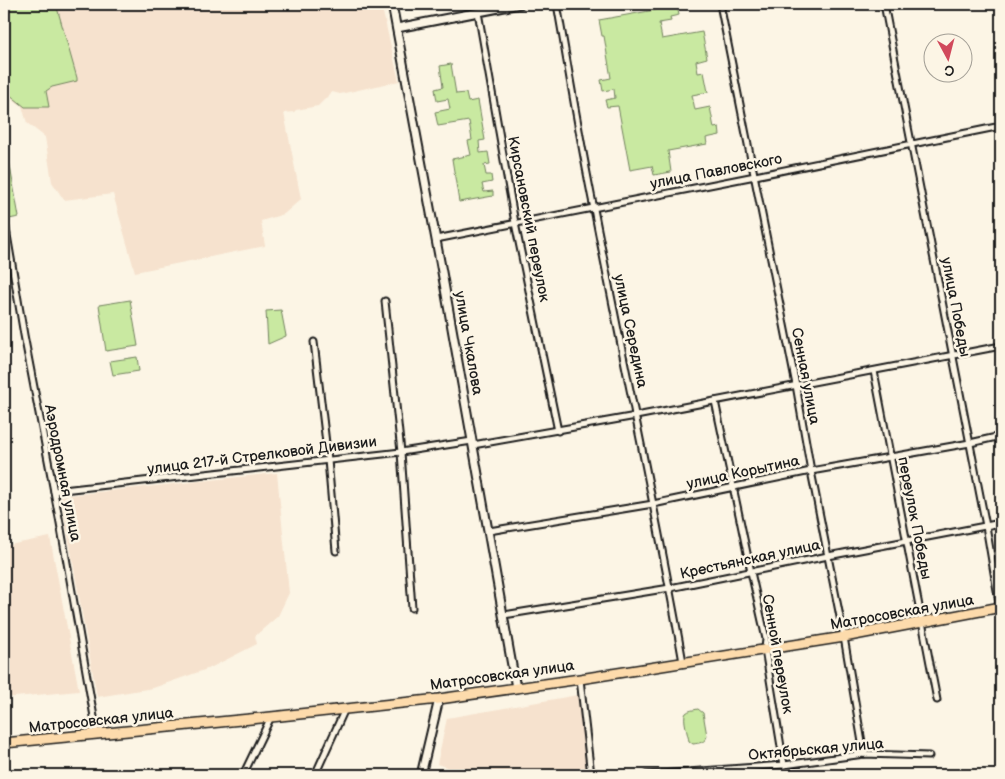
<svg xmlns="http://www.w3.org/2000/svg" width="1005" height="779" viewBox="0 0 1005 779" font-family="'Balsamiq Sans',sans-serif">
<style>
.built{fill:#f6e2ce}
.green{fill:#c9e9a1;stroke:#72825e}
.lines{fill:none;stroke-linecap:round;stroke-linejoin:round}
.street-casing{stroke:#1c1c1c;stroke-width:9}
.secondary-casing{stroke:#1c1c1c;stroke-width:11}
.highway-casing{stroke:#1c1c1c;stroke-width:12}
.street{stroke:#fcf5e5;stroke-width:5}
.secondary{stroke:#fcf5e5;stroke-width:7}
.highway{stroke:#fddbac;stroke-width:9}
.labels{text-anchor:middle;stroke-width:5;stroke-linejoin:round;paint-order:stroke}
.street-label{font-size:15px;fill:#1c1c1c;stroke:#fcf5e5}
</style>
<rect width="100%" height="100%" fill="#fcf5e5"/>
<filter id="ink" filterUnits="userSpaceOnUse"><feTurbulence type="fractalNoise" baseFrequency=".02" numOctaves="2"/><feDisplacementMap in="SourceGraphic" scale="10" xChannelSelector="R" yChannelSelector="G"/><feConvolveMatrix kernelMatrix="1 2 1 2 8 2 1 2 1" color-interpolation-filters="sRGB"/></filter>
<g filter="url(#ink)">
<g class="built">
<polygon points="4,4 381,4 399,81 340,94 332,92 318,106 296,110 294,112 284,113 301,199 284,214 261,221 265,246 135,272 113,194 64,200 52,182 45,137 27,123 22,106 4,92"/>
<polygon points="277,473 289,593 278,616 255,636 257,644 210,668 153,688 97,697 61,496"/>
<polygon points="50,537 79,691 4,698 4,546"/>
<polygon points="578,695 587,775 444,775 446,767 437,764 447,718"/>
</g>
<g class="green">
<polygon points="4,4 56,4 77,78 77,81 52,87 46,91 49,107 25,107 4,90"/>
<polygon points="677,6 679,15 670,17 671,21 659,23 662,39 702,32 707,58 696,61 698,73 704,72 708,92 692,95 695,110 710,107 714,128 719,127 720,135 706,138 707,144 668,151 671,172 654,175 652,166 630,170 618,106 607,107 605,100 615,98 614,89 603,91 601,80 611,78 604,36 602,36 599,20"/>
<polygon points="451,64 456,94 466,93 468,102 478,100 485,140 479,141 480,153 488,152 490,164 484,165 486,175 491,175 492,182 482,184 484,192 493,191 493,196 459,202 452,159 471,155 468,141 472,140 469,121 438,126 435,112 450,109 448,99 437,101 435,89 443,87 440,66"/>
<polygon points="4,144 6,144 19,217 9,219 4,191"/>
<polygon points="130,300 138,346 106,351 99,305"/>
<polygon points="281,310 286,336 268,344 266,311"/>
<polygon points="137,357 139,371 113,375 110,361"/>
<path d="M698,709L703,713L707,736C705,743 699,743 693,744L689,741C688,735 682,717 686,713C689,710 694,710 698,709Z"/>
</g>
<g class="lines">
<g class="street-casing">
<g id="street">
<path d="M557,4C569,72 580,141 594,209C623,360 656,510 683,662"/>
<polyline points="720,4 796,385 811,471 844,637 864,754"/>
<polyline points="884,4 986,526 1001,614"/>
<polyline points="478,12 515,223 558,431"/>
<polyline points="4,217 24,335 60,523 97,734"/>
<polyline points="436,239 755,176 1001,126"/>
<polyline points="385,301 401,452 412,608"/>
<polyline points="314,342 328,460 336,551"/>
<polyline points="874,371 937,700"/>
<polyline points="715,401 751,572 766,639 765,649 784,765"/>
<polyline points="473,445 636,416 1001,346"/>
<polyline points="54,491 401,452 472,441"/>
<polyline points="489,531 653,504 811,471 970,443 1001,436"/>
<polyline points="504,615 670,588 828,556 1001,523"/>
<polyline points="580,679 591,775"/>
<polyline points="243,775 271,717"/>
<polyline points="315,775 345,709"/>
<polyline points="646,775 784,765 864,754 929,756"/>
</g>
</g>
<g class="secondary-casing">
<g id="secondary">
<polyline points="392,4 442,272 516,688"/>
<polyline points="397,28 520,4"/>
<polyline points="421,775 439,699"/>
</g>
</g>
<g class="highway-casing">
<polyline id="highway" points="4,743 271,717 439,699 580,679 844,637 1001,607"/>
</g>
<use href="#street" class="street"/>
<use href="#secondary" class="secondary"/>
<use href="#highway" class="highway"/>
</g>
</g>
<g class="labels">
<g class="street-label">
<text transform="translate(716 171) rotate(-11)" y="5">улица Павловского</text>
<text transform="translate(529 219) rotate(79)" y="5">Кирсановский переулок</text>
<text transform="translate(956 307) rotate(79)" y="5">улица Победы</text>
<text transform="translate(631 331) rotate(78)" y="5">улица Середина</text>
<text transform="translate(469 343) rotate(80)" y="5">улица Чкалова</text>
<text transform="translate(806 376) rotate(79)" y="5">Сенная улица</text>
<text transform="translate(262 455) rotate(-7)" y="5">улица 217-й Стрелковой Дивизии</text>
<text transform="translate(743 472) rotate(-12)" y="5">улица Корытина</text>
<text transform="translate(63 473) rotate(79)" y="5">Аэродромная улица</text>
<text transform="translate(915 518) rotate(79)" y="5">переулок Победы</text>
<text transform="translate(750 559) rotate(-12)" y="5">Крестьянская улица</text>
<text transform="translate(902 612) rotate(-10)" y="5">Матросовская улица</text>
<text transform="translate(778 654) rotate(80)" y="5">Сенной переулок</text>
<text transform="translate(502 675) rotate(-8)" y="5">Матросовская улица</text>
<text transform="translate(101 720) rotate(-6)" y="5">Матросовская улица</text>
<text transform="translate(816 749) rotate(-5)" y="5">Октябрьская улица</text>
</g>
</g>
<rect width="1005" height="779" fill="none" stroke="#fcf5e5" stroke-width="20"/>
<rect x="10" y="10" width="985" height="759" fill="none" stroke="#1c1c1c" stroke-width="2" filter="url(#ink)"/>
<g transform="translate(948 58) rotate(173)"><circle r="24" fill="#fcf5e5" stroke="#a29e95"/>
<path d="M0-4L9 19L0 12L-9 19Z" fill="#d1495b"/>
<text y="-8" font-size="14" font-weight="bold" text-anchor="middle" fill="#1c1c1c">С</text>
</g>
</svg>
